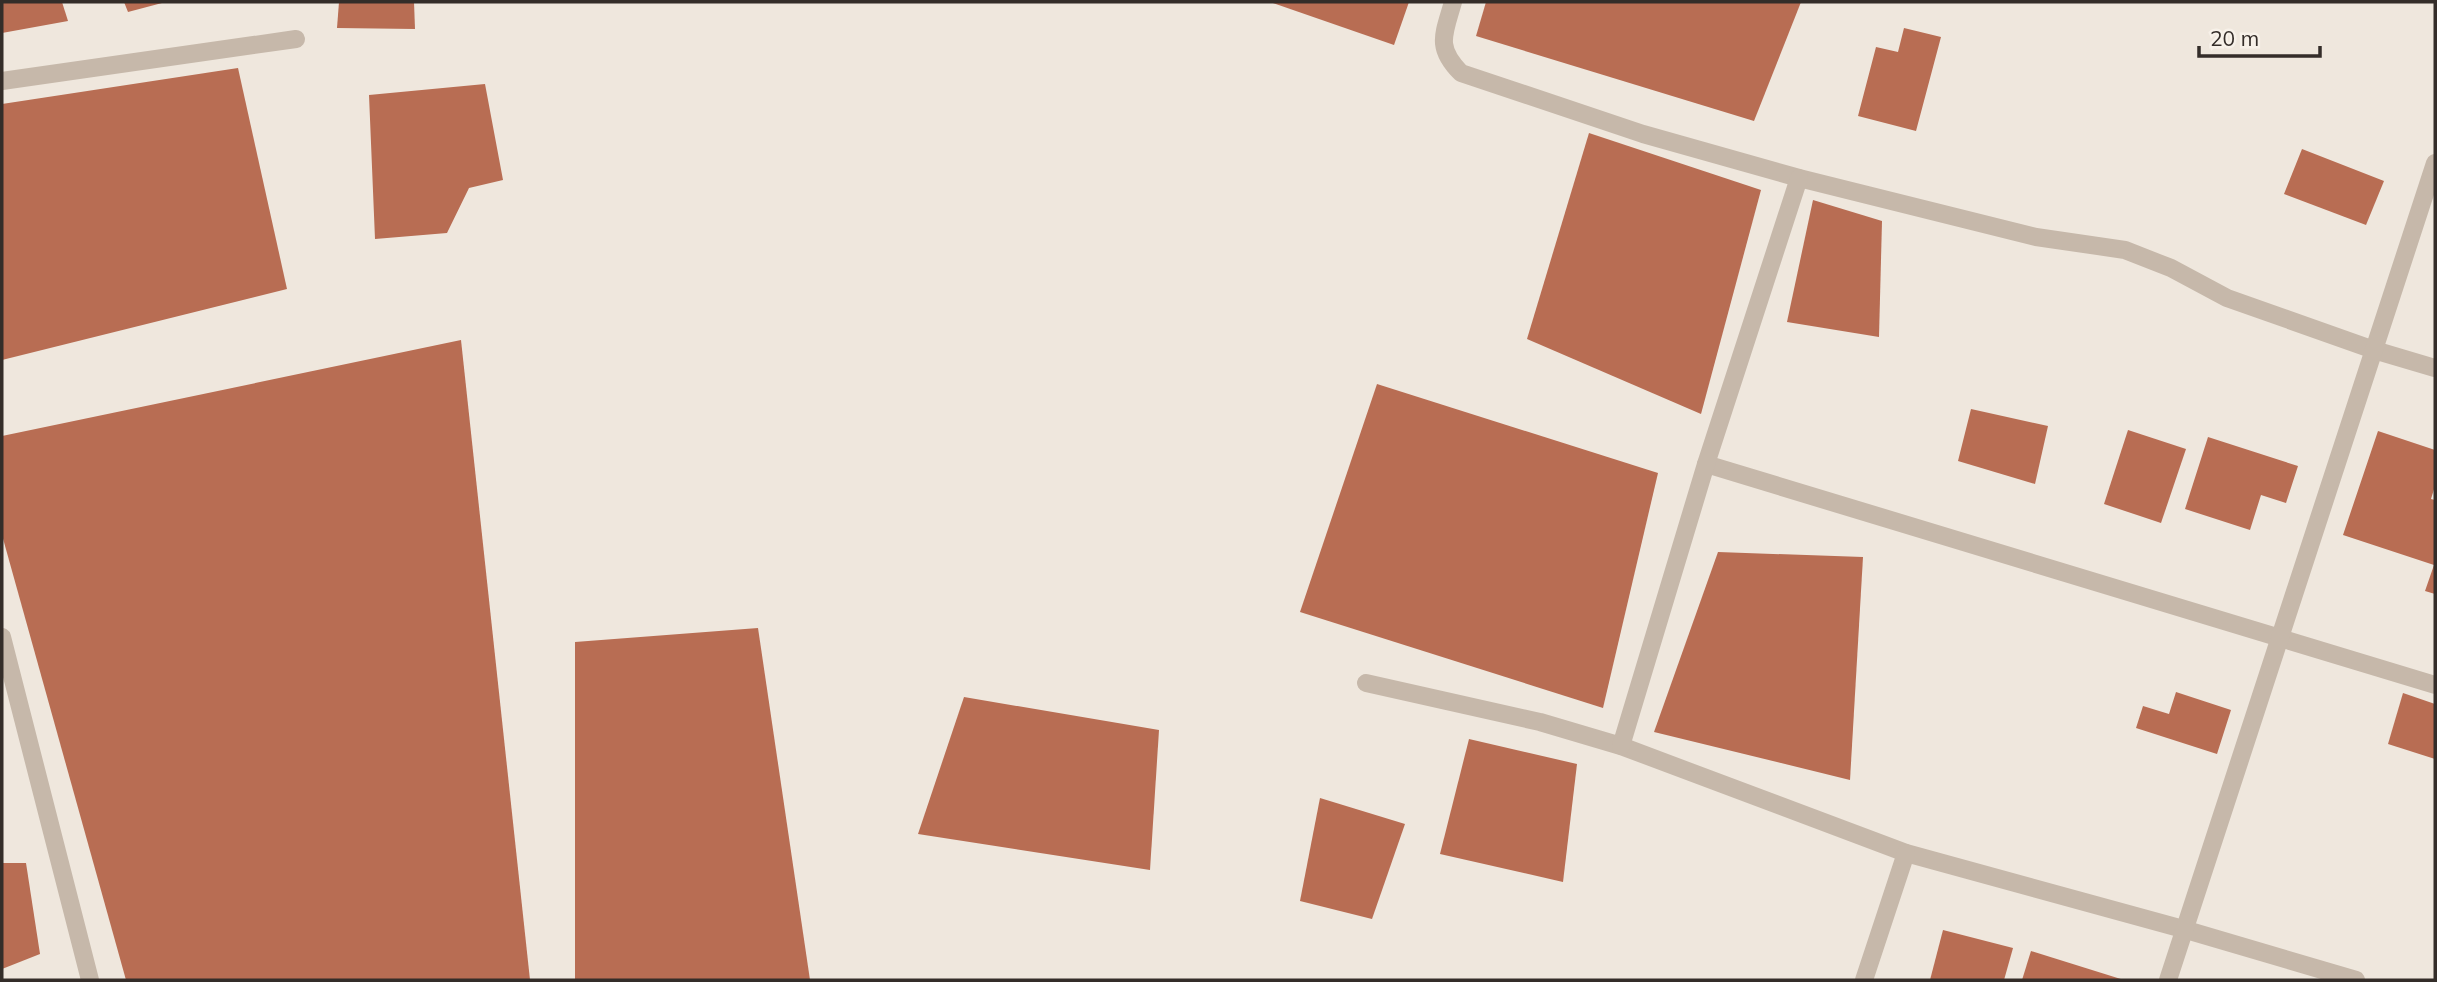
<svg xmlns="http://www.w3.org/2000/svg" width="2437" height="982" viewBox="0 0 2437 982" font-family="Mulish,sans-serif">
<style>
.building{fill:#b86d53}
.lines{fill:none;stroke-linecap:round;stroke-linejoin:round}
.minor{stroke:#c6b8aa;stroke-width:18}
.tertiary{stroke:#c6b8aa;stroke-width:18}
</style>
<rect width="100%" height="100%" fill="#efe7dd"/>
<g class="building">
<polygon points="2,2 62,2 68,21 2,33"/>
<polygon points="124,2 162,2 162,3 128,12"/>
<polygon points="339,2 414,2 415,29 337,28"/>
<polygon points="1270,2 1409,2 1394,45"/>
<polygon points="1486,2 1801,2 1754,121 1476,36"/>
<polygon points="1904,28 1941,37 1916,131 1858,116 1876,47 1898,52"/>
<polygon points="238,68 287,289 2,360 2,104"/>
<polygon points="485,84 503,180 469,188 447,233 375,239 369,95"/>
<polygon points="1589,133 1761,190 1701,414 1527,339"/>
<polygon points="2302,149 2384,181 2366,225 2284,194"/>
<polygon points="1813,200 1882,221 1879,337 1787,322"/>
<polygon points="461,340 530,980 126,980 2,535 2,436"/>
<polygon points="1377,384 1658,473 1603,708 1300,612"/>
<polygon points="1971,409 2048,426 2035,484 1958,461"/>
<polygon points="2128,430 2186,449 2161,523 2104,504"/>
<polygon points="2378,431 2435,450 2435,486 2431,499 2435,500 2435,594 2425,591 2434,565 2343,535"/>
<polygon points="2208,437 2298,466 2286,503 2261,495 2250,530 2185,509"/>
<polygon points="1718,552 1863,557 1850,780 1654,732"/>
<polygon points="758,628 810,980 575,980 575,642"/>
<polygon points="2176,692 2231,710 2217,754 2136,728 2143,706 2169,714"/>
<polygon points="2403,693 2435,704 2435,759 2388,744"/>
<polygon points="964,697 1159,730 1150,870 918,834"/>
<polygon points="1469,739 1577,764 1563,882 1440,854"/>
<polygon points="1320,798 1405,824 1372,919 1300,901"/>
<polygon points="2,863 26,863 40,954 2,969"/>
<polygon points="1943,930 2013,948 2004,980 1930,980"/>
<polygon points="2031,951 2124,980 2022,980"/>
</g>
<g class="lines">
<g class="minor">
<path d="M1453,2C1444,34 1435,47 1461,73L1643,134L1799,178L2036,237L2125,250L2171,268L2227,298L2374,350L2435,368"/>
<polyline points="2,81 296,39"/>
<polyline points="1706,464 2435,685"/>
<polyline points="1366,683 1540,722 1621,746 1906,853 2183,929 2356,980"/>
<polyline points="1621,746 1706,464 1799,178"/>
<polyline points="1864,980 1906,853"/>
<polyline points="2168,980 2435,163"/>
</g>
<polyline class="tertiary" points="2,637 90,980"/>
</g>
<rect width="2437" height="982" fill="none" stroke="#342d29" stroke-width="7"/>
<path d="M2199 46v10h121v-10" fill="none" stroke="#342d29" stroke-width="3.5"/>
<text x="2210" y="46" font-size="21" fill="#342d29" stroke="#f7f1e9" stroke-width="5" paint-order="stroke">20 m</text>
</svg>
